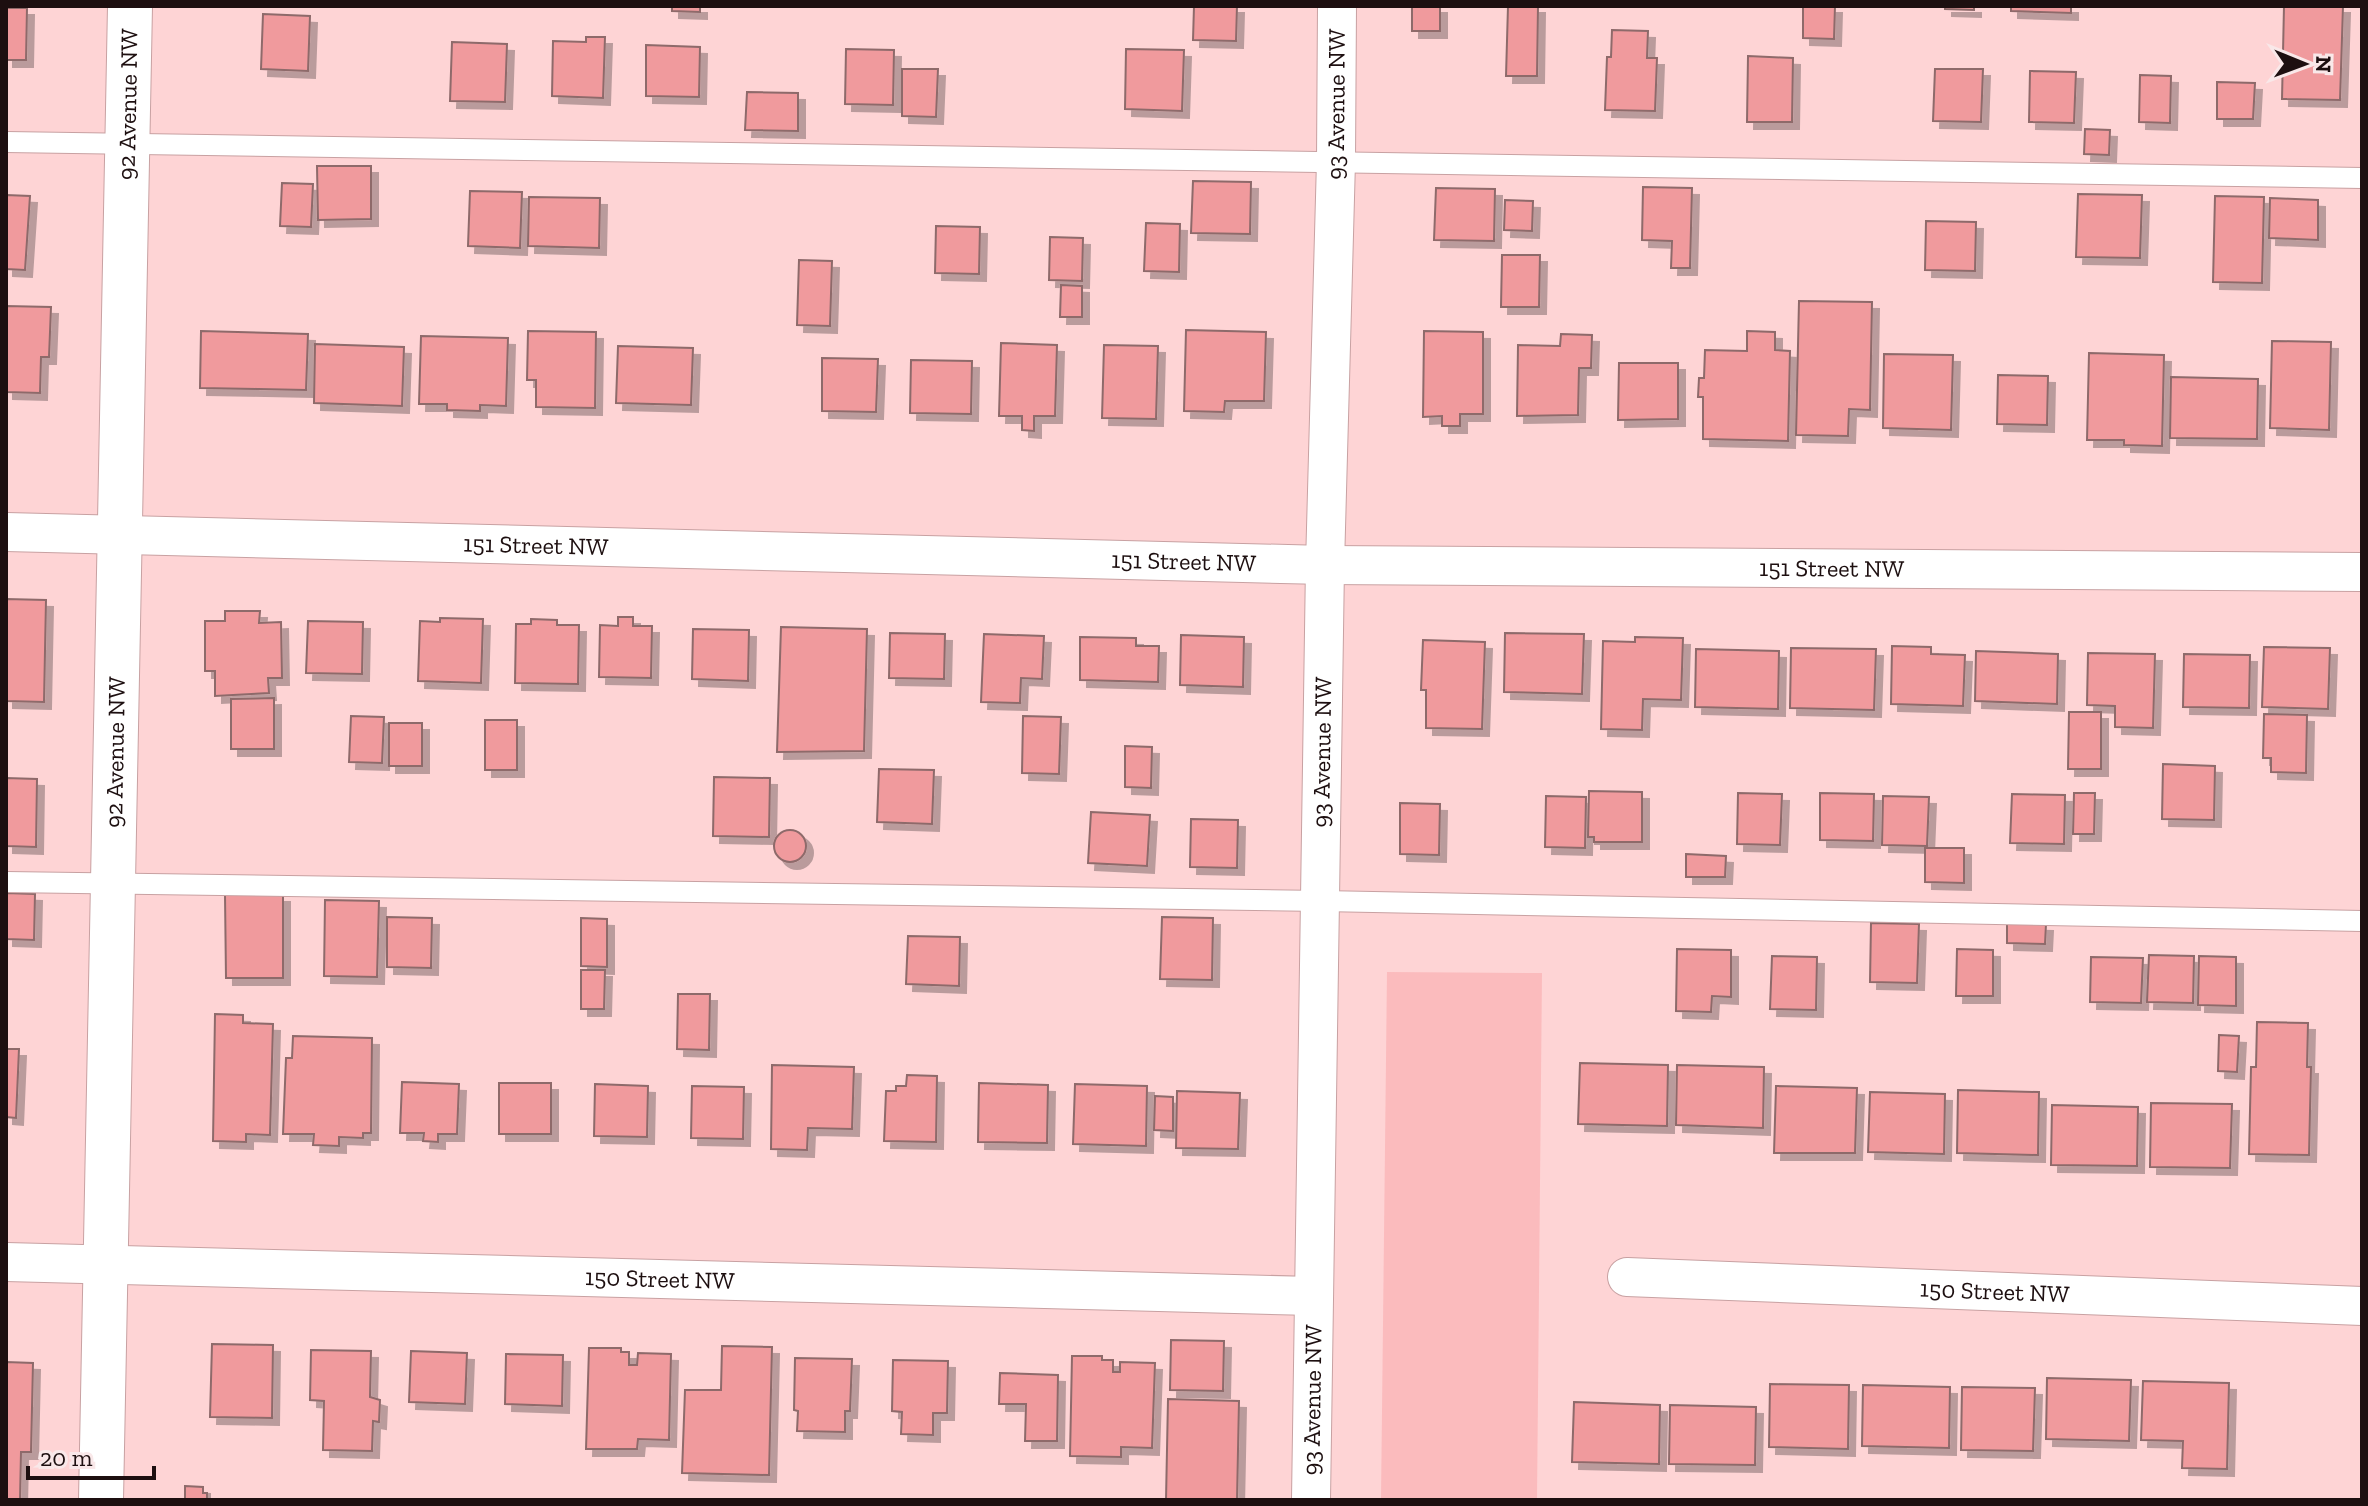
<svg xmlns="http://www.w3.org/2000/svg" width="2368" height="1506" viewBox="0 0 2368 1506" font-family="'Zilla Slab',serif">
<style>
.green{fill:#fbbbbd}
.building{fill:#f09a9d;stroke:#8e6a6b;stroke-width:2;filter:url(#shadow)}
.lines{fill:none;stroke-linecap:round;stroke-linejoin:round}
.service-casing{stroke:#c8a1a2;stroke-width:22}
.minor-casing{stroke:#c8a1a2;stroke-width:40}
.tertiary-casing{stroke:#c8a1a2;stroke-width:46}
.service{stroke:#fff;stroke-width:20}
.minor{stroke:#fff;stroke-width:38}
.tertiary{stroke:#fff;stroke-width:44}
.labels{text-anchor:middle;stroke-width:8;stroke-linejoin:round;paint-order:stroke}
.street-label{font-size:24px;fill:#1d0f10;stroke:#f9e8e9}
</style>
<defs>
<filter id="shadow"><feDropShadow dx="7" dy="7" stdDeviation="0" flood-color="#0004"/></filter>
</defs>
<rect width="100%" height="100%" fill="#fed4d5"/>
<polygon class="green" points="1387,972 1542,973 1537,1500 1381,1500"/>
<g class="building">
<polygon points="672,6 700,6 700,12 672,11"/>
<polygon points="1194,6 1237,6 1236,41 1193,40"/>
<rect x="1412" y="6" width="28" height="25"/>
<polygon points="1508,6 1538,6 1537,76 1506,76"/>
<polygon points="1803,6 1835,6 1834,39 1803,38"/>
<polygon points="1945,6 1974,6 1974,10 1945,9"/>
<polygon points="2011,6 2071,6 2071,13 2011,11"/>
<polygon points="2284,6 2343,6 2340,100 2282,99"/>
<polygon points="6,8 27,8 26,60 6,60"/>
<polygon points="263,14 310,16 308,71 261,69"/>
<polygon points="1612,30 1648,31 1647,58 1657,58 1655,111 1605,110 1607,57 1611,57"/>
<polygon points="586,37 605,37 603,98 552,96 553,41 586,42"/>
<polygon points="452,42 507,44 505,102 450,101"/>
<polygon points="646,45 700,47 699,97 646,96"/>
<polygon points="846,49 894,50 893,105 845,104"/>
<polygon points="1126,49 1184,50 1182,111 1125,109"/>
<polygon points="1748,56 1793,58 1792,122 1747,122"/>
<polygon points="902,69 938,69 936,117 902,116"/>
<polygon points="1935,69 1983,69 1981,122 1933,121"/>
<polygon points="2030,71 2076,72 2074,123 2029,122"/>
<polygon points="2140,75 2171,76 2170,123 2139,122"/>
<polygon points="2217,82 2255,83 2253,119 2217,119"/>
<polygon points="747,92 798,93 798,131 745,130"/>
<polygon points="2085,129 2110,130 2109,155 2084,154"/>
<polygon points="317,166 371,166 371,219 318,220"/>
<polygon points="1193,181 1251,182 1250,234 1191,233"/>
<polygon points="282,183 313,184 311,227 280,226"/>
<polygon points="1643,187 1692,188 1690,268 1671,268 1672,241 1642,240"/>
<polygon points="1436,188 1495,189 1494,241 1434,240"/>
<polygon points="470,191 522,192 520,248 468,246"/>
<polygon points="2078,194 2142,195 2140,258 2076,257"/>
<polygon points="6,195 30,196 25,270 6,269"/>
<polygon points="2215,196 2264,197 2262,283 2213,282"/>
<polygon points="529,197 600,198 599,248 528,246"/>
<polygon points="2270,198 2318,200 2318,240 2269,238"/>
<polygon points="1505,200 1533,201 1532,231 1504,230"/>
<polygon points="1926,221 1976,222 1975,271 1925,270"/>
<polygon points="1146,223 1180,224 1179,272 1144,271"/>
<polygon points="936,226 980,227 979,274 935,273"/>
<polygon points="1050,237 1083,238 1082,281 1049,280"/>
<polygon points="1502,255 1540,255 1539,307 1501,307"/>
<polygon points="799,260 832,261 830,326 797,325"/>
<polygon points="1061,285 1082,286 1082,317 1060,317"/>
<polygon points="1799,301 1872,302 1870,410 1849,409 1848,436 1796,435"/>
<polygon points="6,306 51,307 49,357 41,357 40,393 6,392"/>
<polygon points="1186,330 1266,332 1264,401 1225,401 1224,412 1184,411"/>
<polygon points="201,331 308,334 306,390 200,388"/>
<polygon points="528,331 596,332 595,408 536,407 536,380 527,380"/>
<polygon points="1424,331 1483,332 1483,414 1460,414 1460,426 1442,426 1442,416 1423,417"/>
<polygon points="1747,331 1775,332 1775,350 1790,351 1788,441 1703,439 1703,397 1698,397 1699,378 1704,378 1705,350 1747,351"/>
<polygon points="1561,334 1592,335 1591,368 1579,368 1578,415 1517,416 1518,345 1560,346"/>
<polygon points="421,336 508,338 506,406 480,405 480,411 447,410 447,404 419,404"/>
<polygon points="2272,341 2331,342 2329,430 2270,428"/>
<polygon points="1001,343 1057,345 1055,416 1034,416 1034,431 1022,430 1022,416 999,416"/>
<polygon points="315,344 404,347 402,406 314,403"/>
<polygon points="1104,345 1158,346 1156,419 1102,418"/>
<polygon points="618,346 693,348 691,405 616,403"/>
<polygon points="2089,353 2164,355 2162,446 2124,445 2124,440 2087,440"/>
<polygon points="1884,354 1953,355 1951,430 1883,428"/>
<polygon points="822,358 878,359 876,412 822,411"/>
<polygon points="911,360 972,361 971,414 910,413"/>
<polygon points="1619,363 1678,363 1678,419 1618,420"/>
<polygon points="1998,375 2048,376 2047,425 1997,424"/>
<polygon points="2171,377 2258,379 2257,439 2170,438"/>
<polygon points="6,599 46,600 44,702 6,701"/>
<polygon points="225,611 260,611 259,623 281,622 282,678 268,678 269,693 215,696 215,671 205,671 205,621 225,621"/>
<polygon points="618,617 633,617 633,626 652,626 651,678 599,677 600,625 618,626"/>
<polygon points="440,618 483,619 481,683 418,681 420,621 440,622"/>
<polygon points="531,619 557,620 557,625 579,625 578,684 515,683 516,624 531,624"/>
<polygon points="308,621 363,622 362,674 306,673"/>
<polygon points="781,627 867,629 864,751 777,752"/>
<polygon points="693,629 749,630 748,681 692,679"/>
<polygon points="890,633 945,634 944,679 889,678"/>
<polygon points="1505,633 1584,634 1582,694 1504,692"/>
<polygon points="984,634 1044,636 1042,679 1021,678 1020,703 981,702"/>
<polygon points="1181,635 1244,637 1243,687 1180,685"/>
<polygon points="1080,637 1136,638 1136,646 1159,646 1158,682 1080,680"/>
<polygon points="1635,637 1683,638 1681,700 1643,699 1642,730 1601,729 1603,641 1635,642"/>
<polygon points="1423,640 1485,642 1482,729 1426,728 1426,690 1421,690"/>
<polygon points="1892,646 1931,647 1931,654 1965,655 1963,706 1891,704"/>
<polygon points="2264,647 2330,648 2328,709 2262,707"/>
<polygon points="1791,648 1876,649 1874,710 1790,708"/>
<polygon points="1696,649 1779,651 1778,709 1695,707"/>
<polygon points="1976,651 2058,654 2057,704 1975,701"/>
<polygon points="2088,653 2155,654 2153,728 2115,727 2115,706 2087,705"/>
<polygon points="2184,654 2250,655 2249,708 2183,707"/>
<polygon points="274,698 274,749 231,749 231,699"/>
<polygon points="2069,712 2101,712 2101,769 2068,769"/>
<polygon points="2264,714 2307,715 2306,773 2271,772 2271,758 2263,758"/>
<polygon points="351,716 384,717 382,763 349,762"/>
<polygon points="1023,716 1061,717 1059,774 1022,773"/>
<rect x="485" y="720" width="32" height="50"/>
<rect x="389" y="723" width="33" height="43"/>
<polygon points="1125,746 1152,747 1151,788 1125,787"/>
<polygon points="2163,764 2215,766 2214,820 2162,819"/>
<polygon points="879,769 934,770 932,824 877,822"/>
<polygon points="714,777 770,778 769,837 713,836"/>
<polygon points="6,778 37,779 36,847 6,846"/>
<polygon points="1589,791 1642,792 1642,842 1594,842 1594,837 1588,837"/>
<polygon points="1738,793 1782,794 1780,845 1737,844"/>
<polygon points="1820,793 1874,794 1873,841 1820,840"/>
<polygon points="2074,793 2095,793 2094,834 2073,834"/>
<polygon points="2012,794 2065,795 2064,844 2010,843"/>
<polygon points="1546,796 1586,797 1585,848 1545,847"/>
<polygon points="1883,796 1929,797 1927,846 1882,845"/>
<polygon points="1400,803 1440,804 1439,855 1400,854"/>
<polygon points="1091,812 1150,815 1147,866 1088,863"/>
<polygon points="1191,819 1238,820 1237,868 1190,867"/>
<circle cx="790" cy="846" r="16"/>
<polygon points="1925,848 1964,848 1964,883 1925,882"/>
<polygon points="1686,854 1726,856 1725,877 1686,877"/>
<polygon points="6,893 35,894 34,940 6,939"/>
<polygon points="225,895 283,895 283,978 226,978"/>
<polygon points="325,900 379,901 377,977 324,976"/>
<polygon points="387,917 432,918 431,968 387,967"/>
<polygon points="1162,917 1213,918 1212,980 1160,979"/>
<polygon points="581,918 607,919 607,967 581,966"/>
<polygon points="1871,923 1919,924 1917,983 1870,982"/>
<polygon points="2007,923 2046,924 2045,944 2007,943"/>
<polygon points="908,936 960,937 959,986 906,984"/>
<polygon points="1677,949 1731,950 1731,997 1712,996 1711,1012 1676,1011"/>
<polygon points="1957,949 1993,950 1993,996 1956,996"/>
<polygon points="2149,955 2194,956 2193,1003 2147,1002"/>
<polygon points="1772,956 1817,957 1816,1010 1770,1009"/>
<polygon points="2199,956 2236,957 2236,1006 2198,1005"/>
<polygon points="2091,957 2143,958 2141,1003 2090,1002"/>
<polygon points="581,970 605,970 604,1009 581,1009"/>
<polygon points="678,994 710,994 709,1050 677,1049"/>
<polygon points="215,1014 243,1015 243,1023 273,1024 270,1135 246,1134 246,1142 213,1141"/>
<polygon points="2257,1022 2308,1023 2307,1067 2311,1067 2309,1155 2249,1154 2251,1067 2256,1067"/>
<polygon points="2219,1035 2239,1036 2237,1072 2218,1071"/>
<polygon points="293,1036 372,1038 371,1133 363,1133 363,1138 339,1137 339,1146 313,1145 314,1134 283,1134 286,1058 292,1058"/>
<polygon points="6,1049 19,1049 16,1118 6,1117"/>
<polygon points="1580,1063 1668,1065 1667,1126 1578,1124"/>
<polygon points="772,1065 854,1067 852,1129 808,1128 807,1150 771,1149"/>
<polygon points="1677,1065 1764,1067 1763,1128 1676,1125"/>
<polygon points="907,1075 937,1076 936,1142 884,1141 886,1091 896,1091 896,1086 906,1086"/>
<polygon points="402,1082 459,1084 457,1134 438,1134 438,1142 423,1141 424,1133 400,1133"/>
<rect x="499" y="1083" width="52" height="51"/>
<polygon points="979,1083 1048,1085 1047,1143 978,1142"/>
<polygon points="595,1084 648,1086 647,1137 594,1136"/>
<polygon points="1075,1084 1147,1086 1146,1146 1073,1144"/>
<polygon points="692,1086 744,1087 743,1139 691,1138"/>
<polygon points="1776,1086 1857,1088 1855,1153 1774,1153"/>
<polygon points="1958,1090 2039,1092 2038,1155 1957,1153"/>
<polygon points="1177,1091 1240,1093 1238,1149 1176,1148"/>
<polygon points="1870,1092 1945,1094 1944,1154 1868,1152"/>
<polygon points="1155,1096 1173,1097 1173,1131 1154,1130"/>
<polygon points="2151,1103 2232,1104 2230,1168 2150,1167"/>
<polygon points="2052,1105 2138,1107 2137,1166 2051,1165"/>
<polygon points="1171,1340 1224,1341 1223,1391 1170,1390"/>
<polygon points="212,1344 273,1345 272,1418 210,1417"/>
<polygon points="722,1346 772,1347 769,1475 682,1473 685,1390 721,1390"/>
<polygon points="589,1348 621,1348 621,1352 629,1352 629,1365 637,1365 638,1353 671,1354 669,1440 638,1439 637,1449 586,1449"/>
<polygon points="311,1350 371,1351 370,1397 380,1400 379,1422 373,1421 372,1451 323,1450 324,1401 310,1400"/>
<polygon points="411,1351 467,1353 465,1404 409,1402"/>
<polygon points="506,1354 563,1355 562,1406 505,1404"/>
<polygon points="1072,1356 1102,1356 1102,1360 1113,1360 1113,1372 1120,1372 1120,1362 1155,1363 1152,1448 1121,1447 1121,1457 1070,1456"/>
<polygon points="795,1358 852,1359 850,1411 845,1411 845,1432 797,1431 798,1411 794,1410"/>
<polygon points="893,1360 948,1361 947,1413 933,1413 933,1435 901,1434 902,1412 892,1411"/>
<polygon points="6,1362 33,1363 31,1452 21,1452 20,1500 6,1500"/>
<polygon points="1000,1373 1058,1375 1057,1441 1025,1441 1026,1404 999,1404"/>
<polygon points="2047,1378 2131,1380 2129,1441 2046,1439"/>
<polygon points="2143,1381 2229,1383 2227,1469 2182,1468 2183,1441 2141,1440"/>
<polygon points="1770,1384 1849,1385 1848,1449 1769,1447"/>
<polygon points="1863,1385 1950,1387 1949,1448 1862,1446"/>
<polygon points="1962,1387 2035,1388 2033,1451 1961,1450"/>
<polygon points="1168,1399 1239,1401 1237,1500 1166,1500"/>
<polygon points="1574,1402 1660,1405 1659,1464 1572,1462"/>
<polygon points="1670,1405 1756,1407 1755,1465 1669,1464"/>
<polygon points="185,1486 203,1487 203,1493 207,1493 207,1500 185,1500"/>
</g>
<g class="lines">
<g class="service-casing">
<g id="service">
<polyline points="6,142 2362,178"/>
<polyline points="6,882 1322,901 2362,921"/>
</g>
</g>
<g class="minor-casing">
<g id="minor">
<path id="s1" d="M6,532L1325,565L2362,572"/>
<path id="s2" d="M6,1262L1313,1296"/>
<path id="s3" d="M1627,1277L2362,1306"/>
<path id="s4" d="M1311,1500L1325,565L1336,161L1337,6"/>
</g>
</g>
<g class="tertiary-casing">
<g id="tertiary">
<path id="s5" d="M101,1500L130,6"/>
</g>
</g>
<use href="#service" class="service"/>
<use href="#minor" class="minor"/>
<use href="#tertiary" class="tertiary"/>
</g>
<g class="labels">
<g class="street-label">
<text dy="8" stroke="none"><textPath href="#s5" startOffset="1396">92 Avenue NW</textPath></text>
<text dy="8" stroke="none"><textPath href="#s4" startOffset="1396">93 Avenue NW</textPath></text>
<text dy="8" stroke="none"><textPath href="#s1" startOffset="530">151 Street NW</textPath></text>
<text dy="8" stroke="none"><textPath href="#s1" startOffset="1178">151 Street NW</textPath></text>
<text dy="8" stroke="none"><textPath href="#s1" startOffset="1826">151 Street NW</textPath></text>
<text dy="8" stroke="none"><textPath href="#s5" startOffset="748">92 Avenue NW</textPath></text>
<text dy="8" stroke="none"><textPath href="#s4" startOffset="748">93 Avenue NW</textPath></text>
<text dy="8" stroke="none"><textPath href="#s2" startOffset="654">150 Street NW</textPath></text>
<text dy="8" stroke="none"><textPath href="#s3" startOffset="368">150 Street NW</textPath></text>
<text dy="8" stroke="none"><textPath href="#s4" startOffset="100">93 Avenue NW</textPath></text>
</g>
</g>
<rect width="2368" height="1506" fill="none" stroke="#1d0f10" stroke-width="16"/>
<g transform="translate(2304 64) rotate(91)" stroke="#f9e8e9" stroke-width="6" paint-order="stroke">
<path d="M0-6L14 30L0 20L-14 30Z" fill="#1d0f10"/>
<text y="-12" font-size="22" font-weight="bold" text-anchor="middle" fill="#1d0f10">N</text>
</g>
<path d="M28 1466v12h126v-12" fill="none" stroke="#1d0f10" stroke-width="4"/>
<text x="40" y="1466" font-size="24" fill="#1d0f10" stroke="#f9e8e9" stroke-width="6" paint-order="stroke">20 m</text>
</svg>
